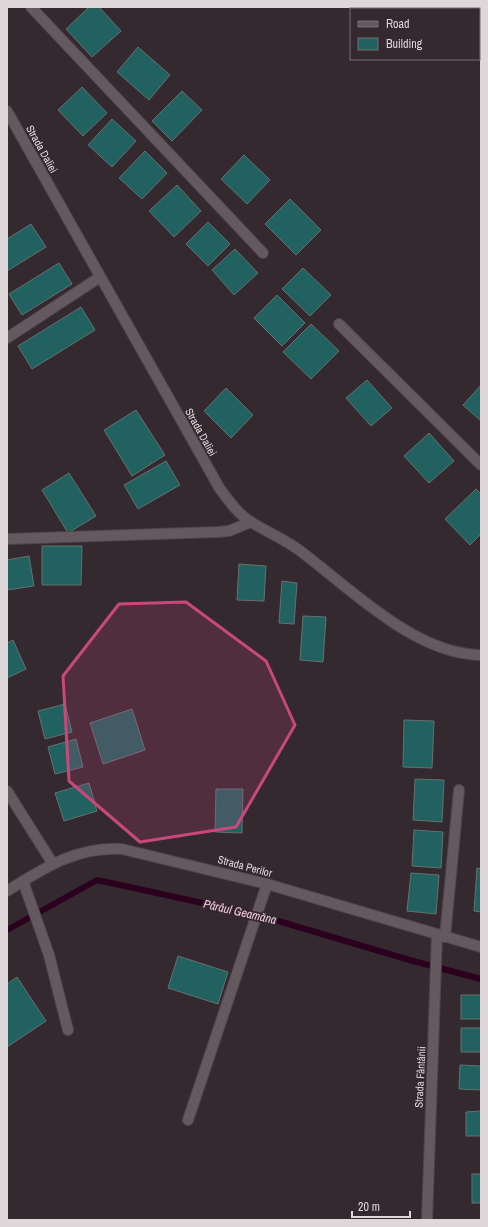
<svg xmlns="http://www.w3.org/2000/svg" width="488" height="1227" viewBox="0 0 488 1227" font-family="'Archivo Narrow',sans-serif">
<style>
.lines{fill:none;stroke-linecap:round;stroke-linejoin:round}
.stream{stroke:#2b001e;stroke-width:6}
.building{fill:#21615f;stroke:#637271}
.minor-casing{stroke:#4e454a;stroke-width:12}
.minor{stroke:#655960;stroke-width:10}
.marked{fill:#c9487b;fill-opacity:0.2;stroke:#c9487b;stroke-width:3;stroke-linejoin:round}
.labels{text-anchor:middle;stroke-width:3.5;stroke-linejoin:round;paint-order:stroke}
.street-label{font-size:11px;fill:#dfd8db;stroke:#34292f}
.water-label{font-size:12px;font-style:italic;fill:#f3cae1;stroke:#34292f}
</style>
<rect width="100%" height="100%" fill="#34292f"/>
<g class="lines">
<polyline class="stream" points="7,930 97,880 258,915 413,961 481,979"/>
</g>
<g class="building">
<polygon points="89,7 99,7 121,31 92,57 66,29"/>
<polygon points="138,47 170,75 149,100 117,72"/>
<polygon points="82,87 107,113 83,136 58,110"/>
<polygon points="182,91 202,110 172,141 152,121"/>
<polygon points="112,119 136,141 112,167 88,145"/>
<polygon points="145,151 167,173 142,199 119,178"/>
<polygon points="244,155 270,180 247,204 221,179"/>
<polygon points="177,185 201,211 174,237 149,211"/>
<polygon points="290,199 321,230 296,255 265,224"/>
<polygon points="208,222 230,244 208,266 186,244"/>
<polygon points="31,224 46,247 7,271 7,239"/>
<polygon points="235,249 258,273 234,295 212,270"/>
<polygon points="59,263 72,284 22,315 9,294"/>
<polygon points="303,268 331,295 310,316 282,289"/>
<polygon points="277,295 305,323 282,346 254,318"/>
<polygon points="81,307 95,330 32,369 18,346"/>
<polygon points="311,324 339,351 311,379 283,352"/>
<polygon points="367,380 392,408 371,426 346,398"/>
<polygon points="481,385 481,421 463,405"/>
<polygon points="226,388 253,415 231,438 204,411"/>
<polygon points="136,410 165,455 132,476 104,430"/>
<polygon points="429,433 454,461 429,483 404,456"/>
<polygon points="166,461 180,485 138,509 124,485"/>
<polygon points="69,473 96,516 68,533 42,490"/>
<polygon points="476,489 481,494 481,534 470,545 445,519"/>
<polygon points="42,546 82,546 81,585 42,585"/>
<polygon points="29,556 34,586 7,590 7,560"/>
<polygon points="239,564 266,566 264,601 237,600"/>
<polygon points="282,581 297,583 294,624 279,623"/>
<polygon points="303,616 326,617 323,662 300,660"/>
<polygon points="13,640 26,669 7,678 7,643"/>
<polygon points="65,704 72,732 45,739 38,711"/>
<polygon points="132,709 145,750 103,764 90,723"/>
<polygon points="404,720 434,721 432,768 403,767"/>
<polygon points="76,739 83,767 55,774 48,747"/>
<polygon points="415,779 444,780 442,822 413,820"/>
<polygon points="89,783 97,811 64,821 55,793"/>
<polygon points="216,789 243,789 242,833 215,832"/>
<polygon points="414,830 443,832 441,868 412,866"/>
<polygon points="477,868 481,869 481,912 474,911"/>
<polygon points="411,873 439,875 436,914 407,911"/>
<polygon points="178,956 228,972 218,1004 168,988"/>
<polygon points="17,977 46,1021 7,1047 7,984"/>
<rect x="461" y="995" width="20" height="24"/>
<rect x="461" y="1028" width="20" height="24"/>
<polygon points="460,1065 481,1066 481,1090 459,1089"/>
<polygon points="481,1111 481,1136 466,1136 466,1112"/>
<rect x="472" y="1174" width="9" height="29"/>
</g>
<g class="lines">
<g class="minor-casing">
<g id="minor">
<polyline points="31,7 263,253"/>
<path d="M7,111L220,489C229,501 238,514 251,522C267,532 284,539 299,550C349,587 415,655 481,655"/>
<polyline points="339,324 481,465"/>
<polyline points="7,338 100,277"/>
<polyline points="7,539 218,532 229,531 251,522"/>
<polyline points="7,791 53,864"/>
<polyline points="23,881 49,955 68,1030"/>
<path d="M7,891C44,868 77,846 122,849L267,884L481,947"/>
<polyline points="445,937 459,790"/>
<polyline points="188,1120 267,884"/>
<polyline points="427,1220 437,934"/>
</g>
</g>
<use href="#minor" class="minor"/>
</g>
<path class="marked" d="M186,602L266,661L295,725L236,827L140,842L69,781L63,676L119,604Z"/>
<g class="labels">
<g class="street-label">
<text transform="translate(42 149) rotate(61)" y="4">Strada Daliei</text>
<text transform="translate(201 432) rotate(61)" y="4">Strada Daliei</text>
<text transform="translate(245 866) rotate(15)" y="4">Strada Perilor</text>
<text transform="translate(420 1077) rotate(-87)" y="4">Strada Fântânii</text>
</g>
<g class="water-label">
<text transform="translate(240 912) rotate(13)" y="4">Pârâul Geamăna</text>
</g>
</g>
<rect width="488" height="1227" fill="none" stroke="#dfd8db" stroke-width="16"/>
<rect x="350" y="8" width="130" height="52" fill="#34292f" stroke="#786f74"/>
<rect x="358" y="21" width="20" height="6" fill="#655960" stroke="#786f74"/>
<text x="386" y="28" font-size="12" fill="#dfd8db">Road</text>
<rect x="358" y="38" width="20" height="12" fill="#21615f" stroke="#786f74"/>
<text x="386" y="48" font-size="12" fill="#dfd8db">Building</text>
<path d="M352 1211v6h58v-6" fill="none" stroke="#dfd8db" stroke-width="2"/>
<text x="358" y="1211" font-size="12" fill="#dfd8db" stroke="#34292f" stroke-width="3" paint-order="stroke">20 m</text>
</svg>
